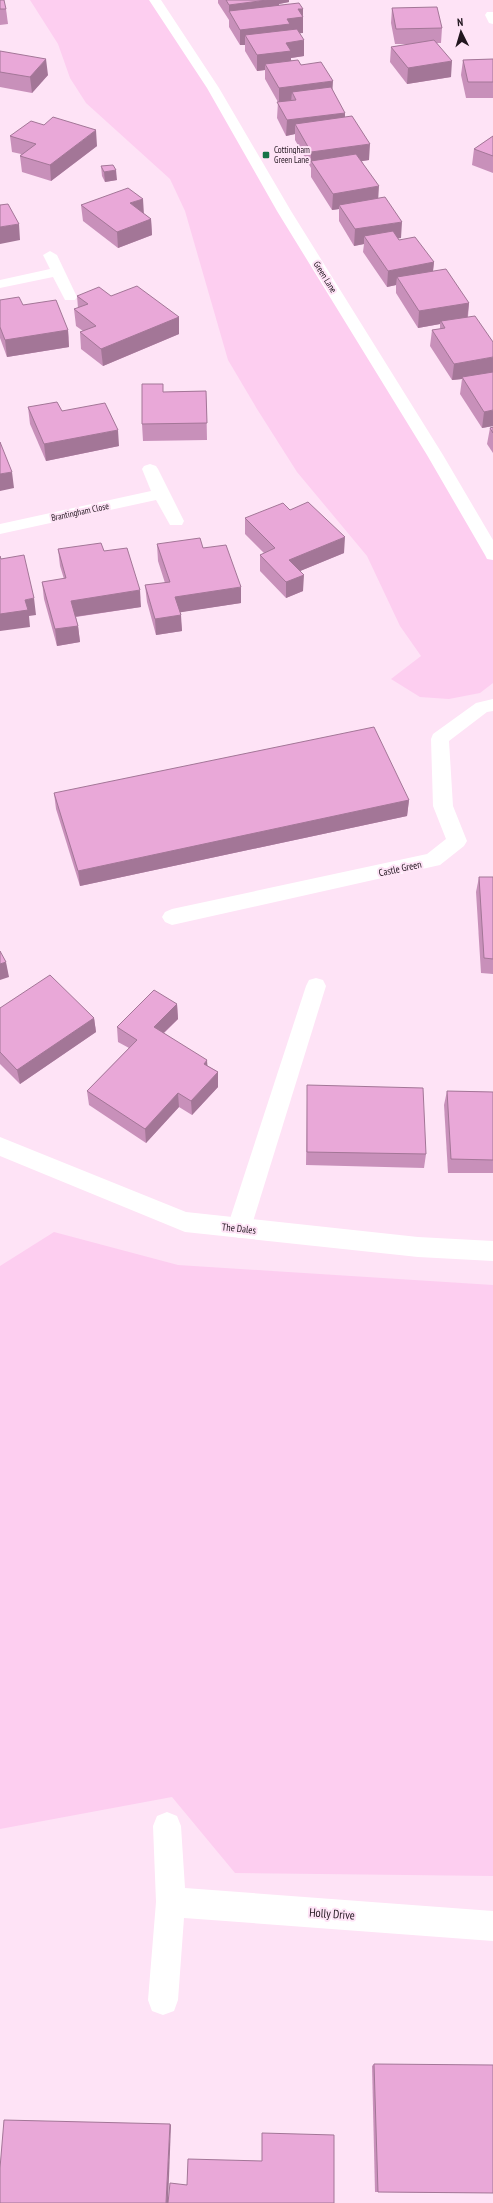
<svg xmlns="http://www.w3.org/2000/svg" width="493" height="2203" viewBox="0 0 493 2203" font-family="'PT Sans Narrow',sans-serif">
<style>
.green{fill:#fdcef0}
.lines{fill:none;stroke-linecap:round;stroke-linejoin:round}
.lane{fill:#fff;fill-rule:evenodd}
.street{fill:#fff;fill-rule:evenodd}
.wall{fill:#c890ba}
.shaded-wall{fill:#a37697}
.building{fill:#e9a8d8;stroke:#a37697}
.poi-dot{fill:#157348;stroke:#fee3f6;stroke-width:1.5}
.labels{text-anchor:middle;stroke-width:4;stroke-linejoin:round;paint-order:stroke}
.far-poi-label{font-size:9px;fill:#22161f;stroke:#fee3f6;text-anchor:start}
.far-street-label{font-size:9px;fill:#22161f;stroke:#fee3f6}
.street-label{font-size:10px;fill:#22161f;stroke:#fee3f6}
.near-street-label{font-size:12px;fill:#22161f;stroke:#fee3f6}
</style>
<rect width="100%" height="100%" fill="#fee3f6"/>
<g class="green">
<polygon points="30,0 155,0 493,555 493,683 480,693 449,699 420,697 391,679 421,656 400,626 367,556 297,472 257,409 228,360 185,211 170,179 86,103 70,78 58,44"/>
<polygon points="54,1232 178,1265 493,1285 493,1876 235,1873 172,1797 0,1829 0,1266"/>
</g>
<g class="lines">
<polygon class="lane" points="316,978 323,980 326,986 251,1228 247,1235 239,1238 231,1235 227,1228 306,986 309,980"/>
<g class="street">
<polygon points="149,0 161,0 219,88 291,211 443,455 493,540 493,560 487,559 485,555 427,455 277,211 207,88"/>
<polygon points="487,12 493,12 493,24 489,23 485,15"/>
<polygon points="50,251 57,255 77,297 75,300 65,300 53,277 0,288 0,280 50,269 43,255"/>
<polygon points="150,464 156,466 158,469 184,521 182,525 170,525 156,500 0,534 0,524 151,491 142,469 144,466"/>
<polygon points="493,699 493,711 487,712 449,741 453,806 467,841 464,846 440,865 172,925 165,922 162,917 165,912 172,909 427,854 446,839 433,806 431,739 433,734 476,703"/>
<polygon points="0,1137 186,1212 418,1237 493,1241 493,1261 418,1257 185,1232 0,1156"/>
<polygon points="167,1812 177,1816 181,1826 185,1888 493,1911 493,1941 184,1918 178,2000 174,2011 163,2015 152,2011 148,2000 156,1902 153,1826 157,1816"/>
</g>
</g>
<g class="wall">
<polygon points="0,0 6,9 8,24 0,25"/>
<polygon points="218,0 289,0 289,2 279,4 279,5 303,9 303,33 300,33 304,56 291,58 291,60 301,65 332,90 345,117 369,160 362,161 378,198 401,238 398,238 399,240 434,262 433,271 469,303 468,317 493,426 482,428 460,394 462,379 452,380 430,346 432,330 440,329 440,324 418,328 396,293 396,285 387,287 363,252 364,244 354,246 339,221 339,209 332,210 311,177 311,168 295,140 295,134 286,136 277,118 278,102 265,79 265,70 257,71 245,51 245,45 240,45 229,27 229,20 218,3"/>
<polygon points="392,8 442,28 441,43 437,43 451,77 407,84 390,62 391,47 409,44 395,44 391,23"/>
<polygon points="0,51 48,75 32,93 0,87"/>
<polygon points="493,59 493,98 466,98 461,75 463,60"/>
<polygon points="10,136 97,146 51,181 22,172 20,156 21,154 12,152"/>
<polygon points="493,136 493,173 472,165 474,149"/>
<polygon points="101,166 117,180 105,182 102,176"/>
<polygon points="81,205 143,213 151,219 152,235 118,248 83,221"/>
<polygon points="77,296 179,317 179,334 103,366 81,349 80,332 83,331 76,326 74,309 78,308"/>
<polygon points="0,300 23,305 68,330 69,347 7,357 0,338"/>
<polygon points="163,384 163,392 206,391 207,440 143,441 142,424"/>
<polygon points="28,407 62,411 119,446 46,461 30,424"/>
<polygon points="493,427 493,453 487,444 490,428"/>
<polygon points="290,510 344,553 300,571 303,591 286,598 260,571 260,555 264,553 245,534 245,518"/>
<polygon points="157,544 203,548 241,603 180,612 182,631 156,635 147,602 145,585 165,583 158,561"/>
<polygon points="58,549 104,551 141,607 76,617 78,626 80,642 57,646 44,599 42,582 64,579 60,566"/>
<polygon points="54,793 409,800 407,816 80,886 56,809"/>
<polygon points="479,877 493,877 493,974 481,973 476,892"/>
<polygon points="177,1004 178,1019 164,1033 208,1066 218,1072 218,1087 192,1115 179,1107 146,1143 89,1105 87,1091 129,1048 118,1042 117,1027"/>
<polygon points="0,1008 94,1018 96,1032 20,1084 0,1064"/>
<polygon points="307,1085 426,1154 424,1168 306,1165 307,1099"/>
<polygon points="447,1091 493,1092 493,1173 448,1173 444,1105"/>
<polygon points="374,2064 493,2193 375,2192 372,2066"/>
</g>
<g class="shaded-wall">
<polygon points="267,0 289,0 289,2 279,4 279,14 229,11 229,5"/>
<polygon points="298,9 303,9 303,33 289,34 245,35 245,45 240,45 240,30 287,19"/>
<polygon points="304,40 304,56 291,58 291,66 265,64 265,70 257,71 257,55 286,43"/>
<polygon points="46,59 48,75 32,93 30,77"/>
<polygon points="452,61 451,77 407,84 408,68"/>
<polygon points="333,81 332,97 292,92 291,102 279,104 279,88"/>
<polygon points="345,113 345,129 295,124 295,134 286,136 287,120"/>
<polygon points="96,130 97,146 51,181 50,165"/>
<polygon points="370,144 369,160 316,168 311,161 311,168 311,152"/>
<polygon points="116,170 117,180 105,182 104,172"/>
<polygon points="379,186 378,202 339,205 339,209 332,210 333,194"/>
<polygon points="143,199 144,215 130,203"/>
<polygon points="151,219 152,235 118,248 117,232"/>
<polygon points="402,222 401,238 369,243 364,236 364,244 354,246 355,229"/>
<polygon points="19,224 20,240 0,244 0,227"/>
<polygon points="434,262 432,279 397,277 396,285 387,287 388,271"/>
<polygon points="469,303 467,320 441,321 440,324 418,328 419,311"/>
<polygon points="179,317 179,334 103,366 101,349"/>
<polygon points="68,330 69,347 7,357 5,340"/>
<polygon points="493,357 493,373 462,377 462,379 452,380 454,364"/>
<polygon points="493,410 493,426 482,428 484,412"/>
<polygon points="118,430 119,446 46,461 44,444"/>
<polygon points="12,472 14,488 0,491 0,474"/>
<polygon points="345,537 344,553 288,576 289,560"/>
<polygon points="304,575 303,591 286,598 286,582"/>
<polygon points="241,587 241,603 176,613 175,597"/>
<polygon points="140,590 141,607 73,617 71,601"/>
<polygon points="34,598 36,615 29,616 30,627 0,631 0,614 25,600"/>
<polygon points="181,615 182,631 156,635 155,619"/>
<polygon points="78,626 80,642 57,646 55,629"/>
<polygon points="409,800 407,816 80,886 78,871"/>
<polygon points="6,962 9,977 0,980 0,964"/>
<polygon points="177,1004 178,1019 155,1041 154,1027"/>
<polygon points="94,1018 96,1032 20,1084 17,1070"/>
<polygon points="207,1060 208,1074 204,1064"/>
<polygon points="218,1072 218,1087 192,1115 191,1101"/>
<polygon points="178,1093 179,1107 146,1143 145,1129"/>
<polygon points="170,2124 171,2125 168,2203 166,2203"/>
</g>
<g class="building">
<polygon points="0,0 4,0 6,9 0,9"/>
<polygon points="226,0 267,0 229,5"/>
<polygon points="299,3 303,9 298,9 303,17 287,19 290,24 240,30 229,11"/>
<polygon points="437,7 442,28 396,29 392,8"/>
<polygon points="297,29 304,40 286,43 291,51 257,55 245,35"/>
<polygon points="434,40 452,61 408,68 391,47"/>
<polygon points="0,51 46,59 30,77 0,72"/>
<polygon points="493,59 493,82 468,82 463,60"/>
<polygon points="298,60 301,65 321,62 333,81 279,88 265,64"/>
<polygon points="331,87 345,113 287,120 277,102 296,100 292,92"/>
<polygon points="352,116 370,144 311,152 295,124"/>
<polygon points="53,117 96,130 50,165 20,156 36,144 10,136 31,121 44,125"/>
<polygon points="493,136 493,156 474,149"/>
<polygon points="356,154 379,186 333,194 311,161"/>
<polygon points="113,165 116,170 104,172 101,166"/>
<polygon points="128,188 143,199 130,203 151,219 117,232 81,205"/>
<polygon points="385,197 402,222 355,229 339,205"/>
<polygon points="8,204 19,224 0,227 0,205"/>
<polygon points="393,231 399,240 415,237 434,262 388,271 364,236"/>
<polygon points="446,269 469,303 419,311 397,277"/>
<polygon points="137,286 179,317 101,349 80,332 96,326 74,309 88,304 77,296 99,287 111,296"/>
<polygon points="19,297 23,305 56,300 68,330 5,340 0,327 0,300"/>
<polygon points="475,316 493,342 493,357 454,364 432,330 445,328 441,321"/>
<polygon points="493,372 493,410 484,412 462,377"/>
<polygon points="142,384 163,384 163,392 206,391 207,423 142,424"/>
<polygon points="57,402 62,411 105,403 118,430 44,444 28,407"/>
<polygon points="493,427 493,433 490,428"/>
<polygon points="0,442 12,472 0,474"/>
<polygon points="308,502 345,537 289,560 304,575 286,582 260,555 275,548 245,518 283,503 290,510"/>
<polygon points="200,538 203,548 226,545 241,587 175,597 181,615 155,619 145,585 170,582 157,544"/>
<polygon points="101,543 104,551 127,548 140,590 71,601 78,626 55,629 42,582 66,578 58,549"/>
<polygon points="24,555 34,598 25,600 28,610 0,614 0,556 1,559"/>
<polygon points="374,727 409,800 78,871 54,793"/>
<polygon points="479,877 493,877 493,959 484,958"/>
<polygon points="0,951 6,962 0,964"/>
<polygon points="50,975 94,1018 17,1070 0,1052 0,1008"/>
<polygon points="154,990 177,1004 154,1027 207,1060 204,1064 218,1072 191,1101 178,1093 145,1129 87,1091 137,1040 117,1027"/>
<polygon points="307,1085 423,1088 426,1154 307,1152"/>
<polygon points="447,1091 493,1092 493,1160 451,1159"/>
<polygon points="374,2064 493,2065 493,2193 378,2192"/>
<polygon points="4,2120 170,2124 166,2203 0,2203 0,2168"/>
<polygon points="262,2133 334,2135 334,2203 168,2203 170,2183 187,2185 188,2159 262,2161"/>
</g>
<rect class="poi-dot" x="262" y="151" width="8" height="8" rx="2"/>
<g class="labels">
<g class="far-poi-label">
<text x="274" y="153">Cottingham<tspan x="274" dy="10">Green Lane</tspan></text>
</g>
<g class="far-street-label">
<text transform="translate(325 277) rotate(58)" y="3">Green Lane</text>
<text transform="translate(80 512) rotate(-12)" y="3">Brantingham Close</text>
</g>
<g class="street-label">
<text transform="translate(400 868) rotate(-12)" y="4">Castle Green</text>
<text transform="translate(239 1228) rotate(6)" y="4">The Dales</text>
</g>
<g class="near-street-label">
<text transform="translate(332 1914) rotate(4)" y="4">Holly Drive</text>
</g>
</g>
<g transform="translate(461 32) rotate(355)" stroke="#fee3f6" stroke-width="3" paint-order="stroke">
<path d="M0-3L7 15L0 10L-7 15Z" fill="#22161f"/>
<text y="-6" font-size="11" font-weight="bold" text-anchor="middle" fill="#22161f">N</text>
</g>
</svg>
